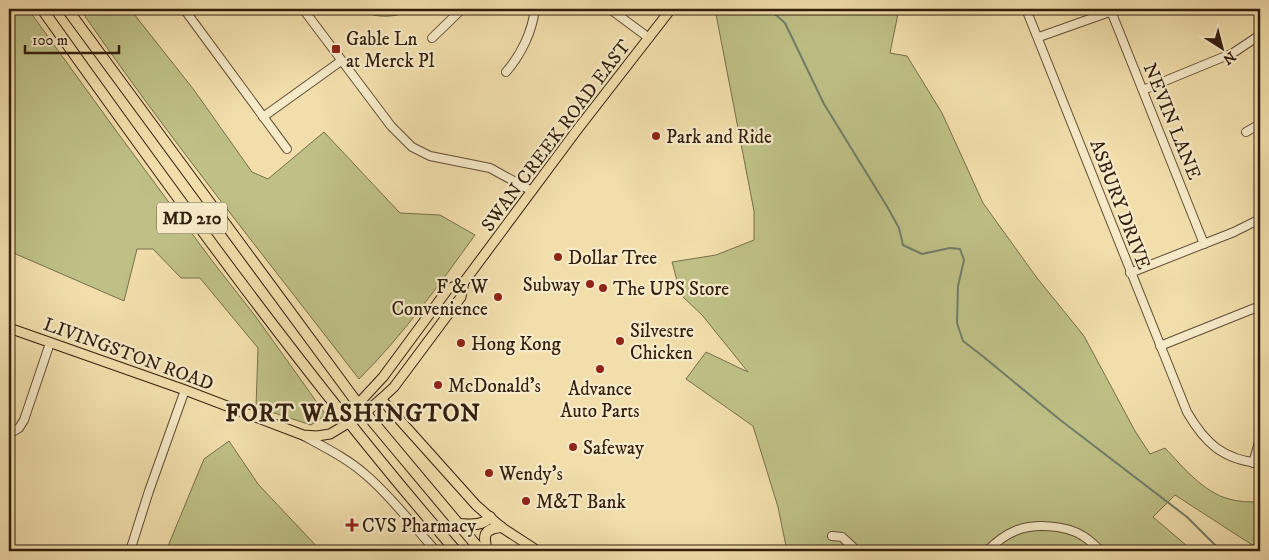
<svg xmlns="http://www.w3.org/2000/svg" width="1269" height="560" viewBox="0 0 1269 560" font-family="'IM FELL DW Pica',serif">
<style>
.green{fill:#bec086;stroke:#786e4a}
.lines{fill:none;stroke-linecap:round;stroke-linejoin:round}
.stream{stroke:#727d68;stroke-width:2}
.minor-casing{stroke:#624d35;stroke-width:10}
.major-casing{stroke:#331d0e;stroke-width:11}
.highway-casing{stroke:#331d0e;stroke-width:12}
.minor{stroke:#f6eac8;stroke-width:8}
.major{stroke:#f1deab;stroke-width:9}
.highway{stroke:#f1deab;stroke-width:10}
.poi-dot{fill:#8f2418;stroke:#f6eac8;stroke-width:2}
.labels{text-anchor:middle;stroke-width:4.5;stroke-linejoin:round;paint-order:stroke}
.shield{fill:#f6eac8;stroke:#6e5a46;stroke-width:1}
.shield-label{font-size:18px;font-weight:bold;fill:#331d0e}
.poi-label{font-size:19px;fill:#331d0e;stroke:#f6eac8;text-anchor:start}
.street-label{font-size:19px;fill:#331d0e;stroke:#f6eac8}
.district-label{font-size:24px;font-weight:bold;letter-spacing:1px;fill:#331d0e;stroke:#f6eac8}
</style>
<rect width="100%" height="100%" fill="#f1deab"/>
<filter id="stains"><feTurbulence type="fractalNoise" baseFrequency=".004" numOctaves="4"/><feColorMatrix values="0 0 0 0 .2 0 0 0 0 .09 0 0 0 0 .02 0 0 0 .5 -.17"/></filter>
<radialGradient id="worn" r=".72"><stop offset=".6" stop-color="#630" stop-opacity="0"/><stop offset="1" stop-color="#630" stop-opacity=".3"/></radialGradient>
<g class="green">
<polygon points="9,9 28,9 117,132 213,262 256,317 326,415 311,425 256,407 258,348 200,278 181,278 153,249 137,249 124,301 9,251"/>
<path d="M80,9H130L194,90L252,172L268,179L324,132L400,213L440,215L475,235C439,285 403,335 359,379C265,257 167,136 80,9Z"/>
<path d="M361,9H414C401,17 373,20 361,9Z"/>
<path d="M715,9H899L890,53L907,56L942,113L983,203L1037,278L1084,336L1135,431L1150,454L1165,448C1183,467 1203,492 1229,499C1239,502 1250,502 1260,502V550L1175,495L1153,517L1193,551H787L778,507L753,426L686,379L706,352L748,372L702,315L681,295L672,262L716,255L754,240V211Z"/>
<polygon points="229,441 258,484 321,551 166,551 204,459"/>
</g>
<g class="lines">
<polyline class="stream" points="769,9 785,23 824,104 888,208 899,228 903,245 922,254 950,248 960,249 964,260 958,286 957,323 963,341 980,354 1059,419 1187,517 1221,551"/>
<g class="minor-casing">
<g id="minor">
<polyline points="184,9 287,149"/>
<polyline points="303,9 391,126 412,147 430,156 490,168 532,191"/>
<polyline points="610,9 649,38"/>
<path d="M1026,9L1187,412C1205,443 1223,460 1260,463"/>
<polyline points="1111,11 1204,244"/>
<polyline points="1039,37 1118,9"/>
<polyline points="432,38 462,9"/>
<path d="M506,72C521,55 532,32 535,9"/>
<polyline points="1143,90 1233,53 1260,35"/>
<polyline points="263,117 341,61"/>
<polyline points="1246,132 1260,124"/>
<polyline points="1130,273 1234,232 1260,219"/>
<polyline points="1160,346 1260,306"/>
<polyline points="9,434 19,428 24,420 50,343"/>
<path d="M304,436C326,448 348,459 366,475C392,497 413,526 436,551"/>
<polyline points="1253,463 1260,439"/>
<polyline points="832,536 842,537 857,551"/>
<polyline points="130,551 149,491 185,390"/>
<path d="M987,551C995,543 1005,535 1015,531C1034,523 1066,525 1083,536C1090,540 1095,546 1101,551"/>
</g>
</g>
<g class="major-casing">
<g id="major">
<polyline points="9,328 185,390 303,435 317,436 330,434 365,413 381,399 394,387 461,297 464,282 577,130 671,9"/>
<polyline points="381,399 476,505 501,527 538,551"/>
<polyline points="349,420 358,404 383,377 448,289 464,282"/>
</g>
</g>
<g class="highway-casing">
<g id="highway">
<path d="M42,9C174,194 307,379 456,551"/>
<polyline points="67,9 358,404 481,551"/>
<path d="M457,524C468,524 482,527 490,517"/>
<path d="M487,551C483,536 483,529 501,527"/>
</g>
</g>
<use href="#minor" class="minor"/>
<use href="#major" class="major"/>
<use href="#highway" class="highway"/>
</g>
<g class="poi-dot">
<rect x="331" y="44" width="10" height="10" rx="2.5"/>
<circle cx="656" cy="136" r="5"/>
<circle cx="558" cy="257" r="5"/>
<circle cx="590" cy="284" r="5"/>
<circle cx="603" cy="288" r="5"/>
<circle cx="498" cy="297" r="5"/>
<circle cx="620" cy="341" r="5"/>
<circle cx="461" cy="343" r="5"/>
<circle cx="600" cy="369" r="5"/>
<circle cx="438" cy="385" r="5"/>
<circle cx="573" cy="447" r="5"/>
<circle cx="489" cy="473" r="5"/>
<circle cx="526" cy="501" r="5"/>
<path d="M349.5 517.5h5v5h5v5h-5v5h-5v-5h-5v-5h5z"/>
</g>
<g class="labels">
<rect class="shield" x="157" y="202.5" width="70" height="31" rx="4"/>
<g class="shield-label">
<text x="192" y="224">MD 210</text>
</g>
<g class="poi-label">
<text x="346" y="45">Gable Ln<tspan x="346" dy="22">at Merck Pl</tspan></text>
<text x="666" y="143">Park and Ride</text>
<text x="568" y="264">Dollar Tree</text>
<text x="580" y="291" text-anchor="end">Subway</text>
<text x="488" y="293" text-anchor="end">F &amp; W<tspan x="488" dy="22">Convenience</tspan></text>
<text x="613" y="295">The UPS Store</text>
<text x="630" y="337">Silvestre<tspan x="630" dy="22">Chicken</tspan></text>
<text x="471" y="350">Hong Kong</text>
<text x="448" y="392">McDonald's</text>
<text x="600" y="395" text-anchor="middle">Advance<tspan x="600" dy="22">Auto Parts</tspan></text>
<text x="583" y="454">Safeway</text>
<text x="499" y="480">Wendy's</text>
<text x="536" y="508">M&amp;T Bank</text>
<text x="362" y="532">CVS Pharmacy</text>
</g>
<g class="street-label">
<text transform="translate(1173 121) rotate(68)" y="7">NEVIN LANE</text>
<text transform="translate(555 135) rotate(-53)" y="7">SWAN CREEK ROAD EAST</text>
<text transform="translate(1121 204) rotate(69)" y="7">ASBURY DRIVE</text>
<text transform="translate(129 353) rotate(20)" y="7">LIVINGSTON ROAD</text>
</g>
<g class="district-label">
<text x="353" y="421">FORT WASHINGTON</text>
</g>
</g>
<rect width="1269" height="560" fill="none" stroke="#f1deab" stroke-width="30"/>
<rect x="10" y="10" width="1249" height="540" fill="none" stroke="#331d0e" stroke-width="2.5"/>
<rect x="15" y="15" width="1239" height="530" fill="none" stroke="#331d0e"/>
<g transform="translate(1222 48) rotate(144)" stroke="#f6eac8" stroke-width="4" paint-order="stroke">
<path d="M0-4L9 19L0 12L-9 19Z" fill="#331d0e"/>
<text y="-8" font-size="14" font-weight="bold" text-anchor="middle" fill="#331d0e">N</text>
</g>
<path d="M25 45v8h94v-8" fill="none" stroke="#331d0e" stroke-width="2.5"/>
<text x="32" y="45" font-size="15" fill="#331d0e" stroke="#f6eac8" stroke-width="4" paint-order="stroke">100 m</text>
<rect width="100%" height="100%" filter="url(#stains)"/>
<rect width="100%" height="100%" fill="url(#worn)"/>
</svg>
